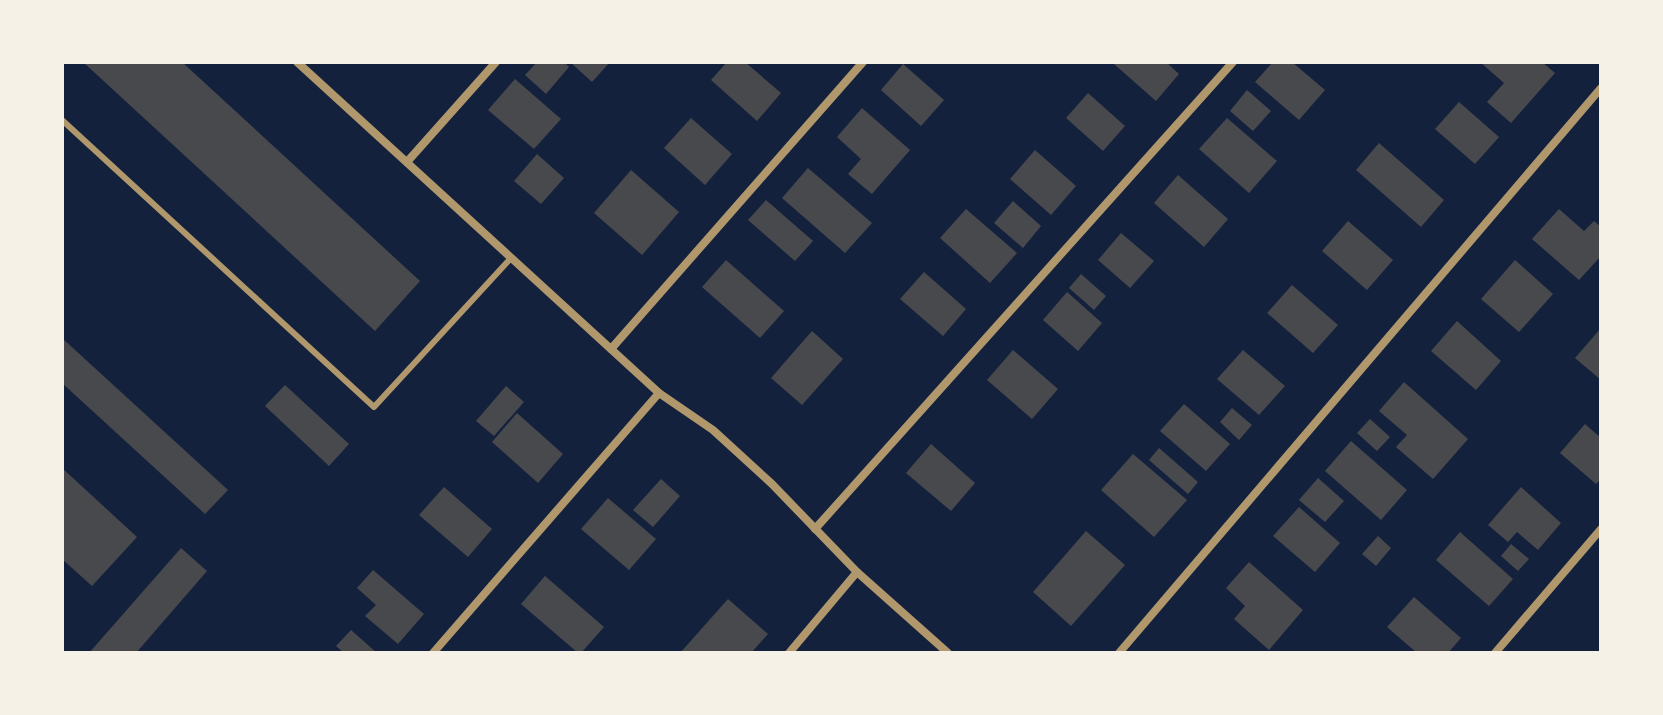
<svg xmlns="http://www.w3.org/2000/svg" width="1663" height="715" viewBox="0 0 1663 715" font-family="'Source Sans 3',sans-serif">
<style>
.building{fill:#48494c}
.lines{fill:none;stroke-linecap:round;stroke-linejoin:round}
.service{stroke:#b1986c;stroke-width:6}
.minor{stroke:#b1986c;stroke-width:8}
</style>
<rect width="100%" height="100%" fill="#14213d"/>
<g class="building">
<polygon points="83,62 182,62 420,281 375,331"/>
<polygon points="537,62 564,62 569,67 546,94 525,75"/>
<polygon points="570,62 610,62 592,82"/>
<polygon points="727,62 745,62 781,93 757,121 711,80"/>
<polygon points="1116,62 1166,62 1179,74 1156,101 1114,64"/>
<polygon points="1273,62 1292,62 1325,90 1299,120 1255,82"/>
<polygon points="1480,62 1542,62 1555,73 1511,123 1487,102 1504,83"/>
<polygon points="903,64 944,100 921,126 881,90"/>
<polygon points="515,79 561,119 534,149 488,110"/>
<polygon points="1247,90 1271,111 1253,131 1230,111"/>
<polygon points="1088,93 1125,126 1103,151 1066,118"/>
<polygon points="1459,102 1499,137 1475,164 1435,129"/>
<polygon points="862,108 910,150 872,194 848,174 861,159 837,137"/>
<polygon points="691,118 732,154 705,185 664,148"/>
<polygon points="1227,118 1277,161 1249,193 1199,149"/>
<polygon points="1379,143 1444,200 1421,227 1356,170"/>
<polygon points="1035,150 1076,186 1051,215 1010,179"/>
<polygon points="537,154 564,178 541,204 514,181"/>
<polygon points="808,168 872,223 845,253 782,198"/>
<polygon points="631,170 679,212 642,255 594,213"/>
<polygon points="1178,175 1228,219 1204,247 1154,203"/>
<polygon points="766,200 813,241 795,261 748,220"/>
<polygon points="1013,201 1041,226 1023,248 994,223"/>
<polygon points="966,209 1017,253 990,283 940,238"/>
<polygon points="1559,209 1584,231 1594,221 1601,227 1601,256 1579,280 1532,239"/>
<polygon points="1348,221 1393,260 1367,290 1322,251"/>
<polygon points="1121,233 1154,261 1130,288 1098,260"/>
<polygon points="726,260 784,311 760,338 702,287"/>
<polygon points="1515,260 1553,294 1519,332 1481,299"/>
<polygon points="924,272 966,309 943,336 900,299"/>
<polygon points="1081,274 1106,296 1094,310 1069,288"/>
<polygon points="1292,285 1338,325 1313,353 1267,313"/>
<polygon points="1067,292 1102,323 1078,351 1043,320"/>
<polygon points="1457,321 1501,361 1476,390 1431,351"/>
<polygon points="1601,328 1601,380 1575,358"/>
<polygon points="812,331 843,359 802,405 771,378"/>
<polygon points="62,338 228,490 205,514 62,383"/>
<polygon points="1013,350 1058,389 1032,419 987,380"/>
<polygon points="1243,350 1285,386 1259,415 1217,379"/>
<polygon points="1404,382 1468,439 1433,479 1396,447 1407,435 1379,411"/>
<polygon points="285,385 349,444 329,466 265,406"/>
<polygon points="506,386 524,402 494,436 476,421"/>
<polygon points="1184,404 1230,444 1206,471 1160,431"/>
<polygon points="1232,408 1252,425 1239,440 1220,422"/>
<polygon points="517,413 563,454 538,483 492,442"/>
<polygon points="1370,419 1390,437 1377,451 1357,433"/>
<polygon points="1585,424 1601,438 1601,479 1596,484 1560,453"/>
<polygon points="1351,441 1407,490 1381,520 1325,471"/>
<polygon points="931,444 975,483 951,511 906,473"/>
<polygon points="1159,448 1198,482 1188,494 1149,460"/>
<polygon points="1133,454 1187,500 1154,537 1101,490"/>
<polygon points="62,468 137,537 92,586 62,559"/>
<polygon points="1318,478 1344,501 1325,522 1299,500"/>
<polygon points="661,479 680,496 653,527 633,510"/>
<polygon points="444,487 492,529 468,557 419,515"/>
<polygon points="1521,487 1561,523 1538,550 1517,532 1508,542 1488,525"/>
<polygon points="608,498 656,539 629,570 581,529"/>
<polygon points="1299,507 1340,543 1315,572 1273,536"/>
<polygon points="1086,531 1125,565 1071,626 1033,592"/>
<polygon points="1460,532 1513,579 1489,606 1436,560"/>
<polygon points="1378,536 1391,548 1376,566 1362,554"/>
<polygon points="1511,544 1529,559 1518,571 1501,556"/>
<polygon points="181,548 207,571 136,653 89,653"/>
<polygon points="1249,562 1303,610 1269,650 1234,619 1245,606 1226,588"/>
<polygon points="373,570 424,614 398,644 365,616 376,605 357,588"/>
<polygon points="545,576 604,627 581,653 578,653 521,604"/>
<polygon points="1414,597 1461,638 1448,653 1417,653 1387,627"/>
<polygon points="728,599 768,634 751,653 680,653"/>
<polygon points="351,630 377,653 344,653 336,646"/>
</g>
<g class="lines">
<polyline class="service" points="62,120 374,407 511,258"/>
<g class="minor">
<polyline points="297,62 659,393 713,430 772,484 857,572 948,653"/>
<polyline points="407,162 496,62"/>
<polyline points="611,349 863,62"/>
<polyline points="815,529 1233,62"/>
<polyline points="433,653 659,393"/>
<polyline points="789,653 857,572"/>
<polyline points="1119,653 1601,88"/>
<polyline points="1495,653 1601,529"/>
</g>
</g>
<rect width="1663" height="715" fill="none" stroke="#f6f1e7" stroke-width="128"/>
</svg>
